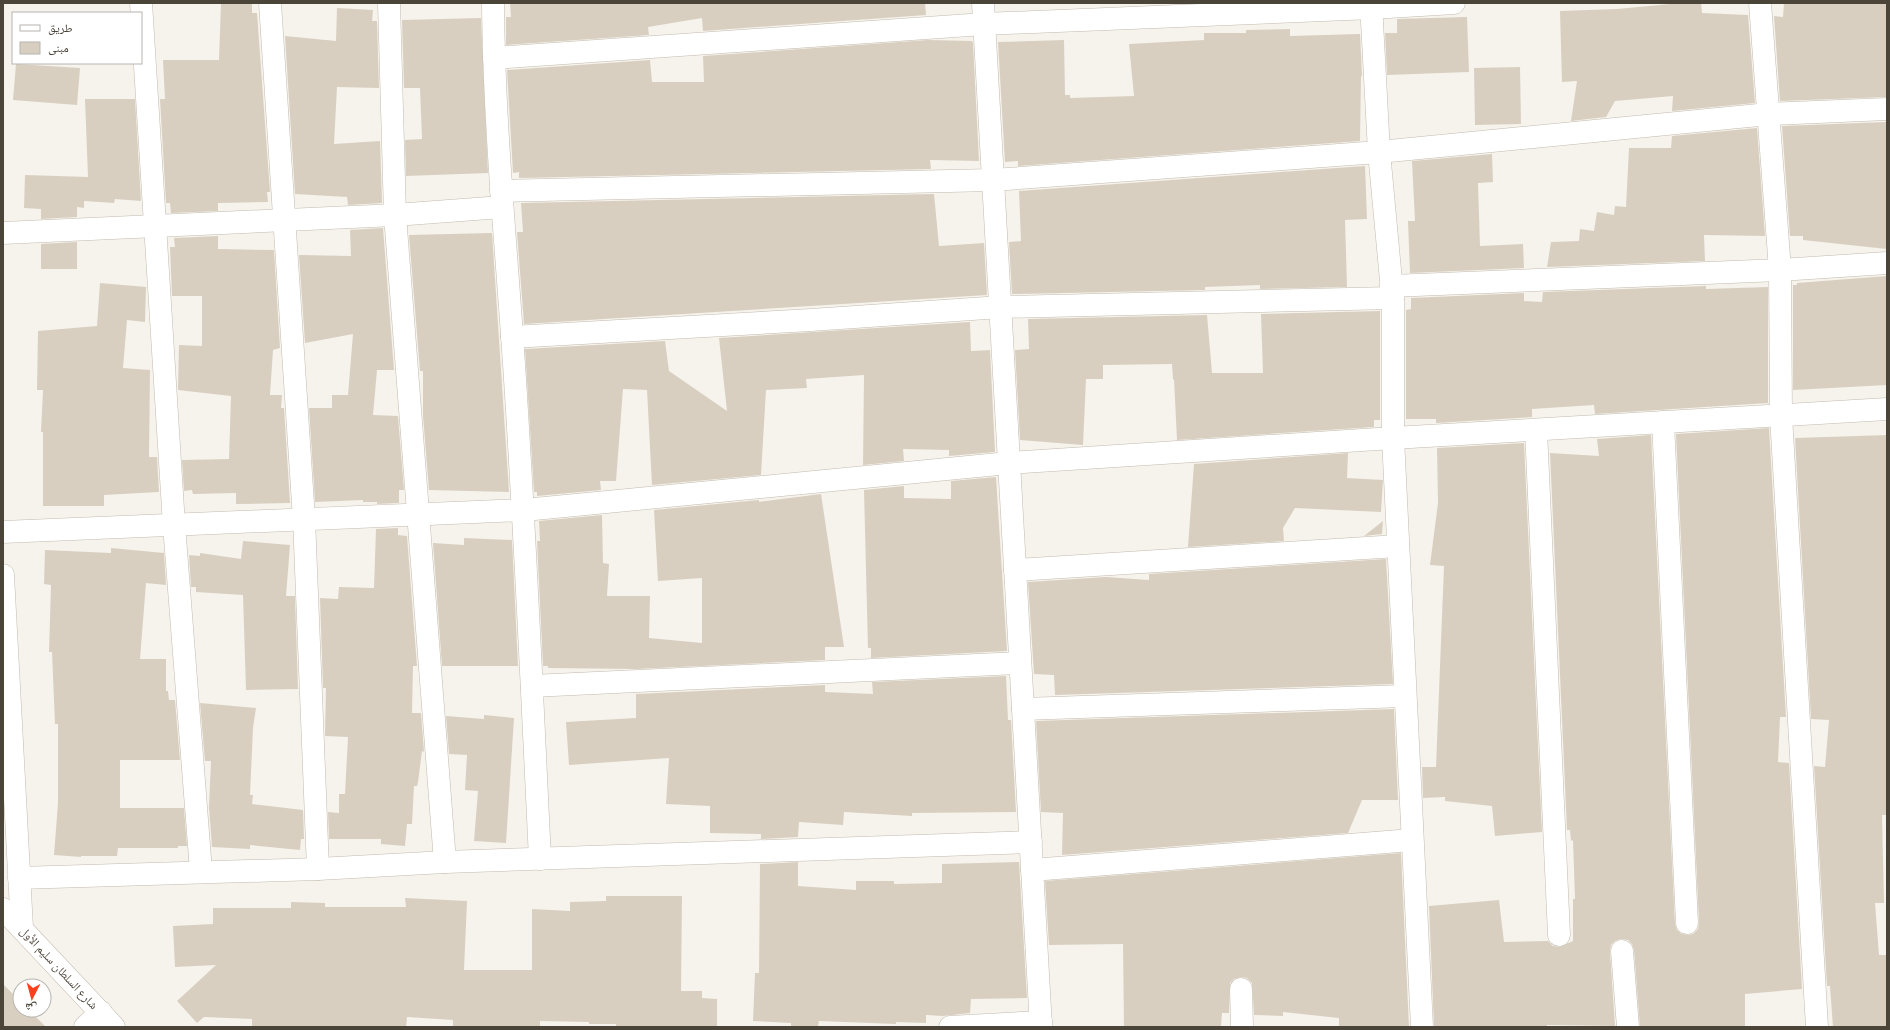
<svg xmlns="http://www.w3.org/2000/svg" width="1890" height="1030" viewBox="0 0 1890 1030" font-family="'PT Sans Narrow','Noto Naskh Arabic',sans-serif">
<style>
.building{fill:#d8cfc1}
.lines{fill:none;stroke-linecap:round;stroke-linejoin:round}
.minor-casing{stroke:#c2bbae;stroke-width:23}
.tertiary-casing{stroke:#c2bbae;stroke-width:23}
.minor{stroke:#fff;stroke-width:22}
.tertiary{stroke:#fff;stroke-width:22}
.labels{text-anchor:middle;stroke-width:3;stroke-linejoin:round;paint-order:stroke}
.street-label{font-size:12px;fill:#4b4439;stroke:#fff}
</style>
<rect width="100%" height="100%" fill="#f6f3ec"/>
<g class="building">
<polygon points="221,3 252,3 252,13 257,13 270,192 267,192 268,202 218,203 218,211 171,213 170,203 166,203 160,99 165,99 163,60 219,60"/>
<polygon points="510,3 925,3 926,15 703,31 702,18 648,27 649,35 506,45 506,17 511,17"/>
<polygon points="1681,3 1701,3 1702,13 1748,15 1755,103 1672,111 1673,96 1615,101 1606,117 1571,121 1577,81 1562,82 1560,11 1617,9"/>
<polygon points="1784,3 1887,3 1887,97 1780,101 1774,16 1783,17"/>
<polygon points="337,8 373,10 372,21 377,21 379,88 337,87 334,144 380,141 382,203 348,205 347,197 295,194 285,36 336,41"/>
<polygon points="1467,17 1469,72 1387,75 1385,33 1397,33 1397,19"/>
<polygon points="481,18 488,173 406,176 405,140 422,139 420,88 404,88 402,20"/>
<polygon points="1290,29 1290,36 1360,34 1362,76 1361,76 1360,141 1018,166 1018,161 1005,162 998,42 1064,40 1065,95 1070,95 1070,98 1134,96 1129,44 1204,40 1204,33 1246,33 1246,30"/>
<polygon points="928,40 972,41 973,43 979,161 930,160 931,169 519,178 519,172 513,173 507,70 650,60 652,82 704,82 703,56"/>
<polygon points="16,64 80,68 77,105 13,100"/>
<polygon points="1520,67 1521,124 1475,125 1474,68"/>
<polygon points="85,99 135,99 141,201 115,199 114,203 84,201 84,208 77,207 77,217 41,219 41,209 24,208 25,175 88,177"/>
<polygon points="1887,122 1887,249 1803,240 1803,236 1790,236 1782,126"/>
<polygon points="1757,128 1765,236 1704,235 1705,261 1547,267 1551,242 1579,241 1580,229 1594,231 1597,212 1614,215 1615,206 1626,207 1629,148 1671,148 1672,136"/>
<polygon points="1492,154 1493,182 1478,183 1480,246 1523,244 1524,268 1410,273 1408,221 1415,221 1412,161"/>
<polygon points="1365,166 1367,219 1345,220 1347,287 1260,289 1260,285 1205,287 1205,290 1012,294 1009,242 1021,241 1019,191"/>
<polygon points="934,194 939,246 984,243 987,295 524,324 517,232 523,232 521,203"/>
<polygon points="383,228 394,370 377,370 373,415 398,416 404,490 399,490 399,503 377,504 377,502 363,502 363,500 315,502 309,408 332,408 332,395 348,395 353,334 305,343 299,255 351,256 350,230"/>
<polygon points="492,233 509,492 429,490 423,416 423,371 420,371 409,235"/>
<polygon points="218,236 218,249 274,250 280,348 273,350 270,395 282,395 281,408 284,408 290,503 236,504 236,493 193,494 192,490 184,491 182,460 229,459 231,396 178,390 179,345 202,346 202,296 172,296 170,247 175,247 174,238"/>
<polygon points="77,242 77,269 41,269 41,244"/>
<polygon points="1887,276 1887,385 1793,390 1793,285 1797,285 1797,283"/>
<polygon points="100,283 146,287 145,322 127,320 123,368 150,370 149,457 157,457 159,492 104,495 104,506 43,506 43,432 41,432 43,390 37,390 38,331 97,326"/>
<polygon points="1706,286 1706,289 1768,287 1768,403 1595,414 1594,405 1532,409 1532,417 1436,423 1436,419 1406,419 1406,310 1411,309 1411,298 1524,293 1524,301 1542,302 1543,292"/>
<polygon points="1380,311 1380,420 1374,420 1374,427 1177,440 1174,379 1173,380 1172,364 1103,365 1103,379 1086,379 1083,445 1020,440 1015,350 1029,349 1028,319 1207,315 1212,373 1263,373 1261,314"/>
<polygon points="970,322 971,351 990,350 995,452 949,456 949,450 903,449 904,461 863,465 864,375 806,379 807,388 766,390 761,475 652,485 647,390 623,389 616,481 600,481 601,490 537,496 537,492 534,492 525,349 665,341 669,371 727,411 719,338"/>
<polygon points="1769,428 1786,717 1780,717 1778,762 1789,763 1802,989 1745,994 1745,1027 1640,1027 1634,950 1632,944 1628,940 1621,939 1615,941 1611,945 1610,952 1615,1026 1547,1025 1547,1027 1434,1027 1429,906 1499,900 1504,942 1548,941 1553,946 1559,947 1573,941 1573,899 1575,899 1573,840 1571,841 1570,830 1567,830 1550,453 1599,456 1597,439 1651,435 1675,924 1677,930 1682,934 1688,935 1693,934 1698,929 1699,922 1676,434"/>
<polygon points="1887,435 1887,815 1882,815 1884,903 1875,903 1879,955 1887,955 1886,1027 1833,1027 1830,986 1827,986 1814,766 1825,767 1829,720 1811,719 1795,438"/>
<polygon points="1524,443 1542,832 1495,836 1492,806 1445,801 1445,797 1423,798 1422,767 1436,767 1444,566 1430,565 1438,503 1437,448"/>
<polygon points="1348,453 1347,478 1383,480 1381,512 1295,508 1283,528 1284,541 1188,547 1194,464"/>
<polygon points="996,477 1007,651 871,658 871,648 868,648 864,490 904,486 904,498 951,499 951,481"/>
<polygon points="821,494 844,647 825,647 825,660 636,669 548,668 548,666 543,666 537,541 540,541 539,521 602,515 603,563 609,564 607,596 650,596 649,638 702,643 702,578 658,581 654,510 759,500 759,502"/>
<polygon points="1383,521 1382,534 1364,536"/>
<polygon points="398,528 398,535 407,536 417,666 413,666 412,713 421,713 424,752 422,751 418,782 417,786 414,786 412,824 407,824 405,846 381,844 381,839 329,839 328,812 339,813 339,794 345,794 348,737 325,736 326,688 323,688 320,598 338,599 339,587 374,588 376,529"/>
<polygon points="464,538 512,540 518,666 442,666 433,543 464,545"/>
<polygon points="243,541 290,545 286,596 295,596 298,689 246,690 243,595 196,592 196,587 191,587 189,555 200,556 200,553 241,559"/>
<polygon points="111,548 164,553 166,585 146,583 140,659 166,659 166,691 168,691 169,700 175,700 180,760 120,760 120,808 184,808 187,846 178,846 178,848 118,848 117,856 81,856 81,857 54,855 58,803 58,724 55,724 52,652 49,652 51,585 44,584 45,550 111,553"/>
<polygon points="1386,559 1393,684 1055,695 1054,675 1034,674 1028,582 1106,577 1149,580 1149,574"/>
<polygon points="1006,676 1008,720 1011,720 1016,812 912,813 912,816 844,812 843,825 799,822 798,837 761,839 761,834 710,833 710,806 666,804 669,758 569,765 566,722 636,718 636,694 825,685 825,692 873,694 872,682"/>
<polygon points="200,703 256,708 253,728 250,795 253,795 252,804 303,810 304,839 301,839 300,850 250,845 250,849 212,847 209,807 211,761 205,761"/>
<polygon points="1394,709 1398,800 1362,800 1348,833 1062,855 1063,813 1041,812 1036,721"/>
<polygon points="484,715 514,718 506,843 474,841 478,791 465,790 467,755 449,754 446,716 484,719"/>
<polygon points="1401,853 1409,1027 1339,1027 1339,1018 1283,1012 1283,1016 1254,1015 1252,983 1247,978 1241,977 1234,979 1230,983 1229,1013 1222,1013 1221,1027 1124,1027 1123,944 1049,945 1045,881"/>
<polygon points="798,862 798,886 856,890 856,881 894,881 894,884 942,883 942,864 1019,862 1027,998 971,999 970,1013 943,1016 926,1015 926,1023 896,1022 896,1024 819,1021 818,1027 791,1026 791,1023 753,1021 755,973 759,973 760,864"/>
<polygon points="606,896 682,896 681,991 702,991 702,998 717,999 717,1027 616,1027 616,1024 589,1024 589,1022 540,1021 540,1027 453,1027 453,1020 407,1017 406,1027 252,1027 252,1019 204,1017 197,1023 177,1001 216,965 175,967 173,926 213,924 213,908 291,908 291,902 325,903 325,907 406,907 405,898 467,901 464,970 532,970 532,909 570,911 570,902 606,901"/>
<polygon points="3,984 20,1001 20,1010 29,1010 46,1027 3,1027"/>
</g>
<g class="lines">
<g class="minor-casing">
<g id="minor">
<polyline points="141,3 174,525 201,871"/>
<polyline points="270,3 304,519 318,869"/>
<polyline points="389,3 395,215 445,862"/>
<path d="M493,3C494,124 506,244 514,364C525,529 532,694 540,859"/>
<polyline points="983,3 1041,1027"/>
<polyline points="1371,3 1379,152 1393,302 1393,438 1422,1027"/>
<polyline points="1760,3 1780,270 1781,416 1817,1027"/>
<polyline points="494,58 984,24 1372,8 1454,3"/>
<polyline points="501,191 993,180 1379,152 1769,114 1887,109"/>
<polyline points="3,233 395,215 502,207"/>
<polyline points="1391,286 1780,270 1887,263"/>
<polyline points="512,337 811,320 1001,307 1393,298"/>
<polyline points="1663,422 1687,923"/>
<polyline points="1536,430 1559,935"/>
<polyline points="3,532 524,510 1009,463 1393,438 1887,409"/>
<polyline points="1015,570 1398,546"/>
<polyline points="3,575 22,928"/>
<polyline points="532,686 1020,663"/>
<polyline points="1023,709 1405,696"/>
<polyline points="1032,870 1412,840"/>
<polyline points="19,878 318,869 445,862 1031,842"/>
<polyline points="1622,951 1628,1027"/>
<polyline points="1241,989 1242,1027"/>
<polyline points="85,1027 101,1012"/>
<polyline points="950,1027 1041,1022"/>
</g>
</g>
<g class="tertiary-casing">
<polyline id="tertiary" points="3,909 114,1027"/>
</g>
<use href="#minor" class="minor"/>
<use href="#tertiary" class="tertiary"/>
</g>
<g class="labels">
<g class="street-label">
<text transform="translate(59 968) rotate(47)" y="4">شارع السلطان سليم الأول</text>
</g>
</g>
<rect width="1890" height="1030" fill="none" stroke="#4b4439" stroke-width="8"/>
<rect x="12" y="12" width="130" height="52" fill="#ffffff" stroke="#b7b4b0"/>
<rect x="20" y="25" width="20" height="6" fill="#ffffff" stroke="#b7b4b0"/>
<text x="48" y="32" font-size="12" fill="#4b4439">طريق</text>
<rect x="20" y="42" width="20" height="12" fill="#d8cfc1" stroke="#b7b4b0"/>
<text x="48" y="52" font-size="12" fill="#4b4439">مبنى</text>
<g transform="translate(32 998) rotate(186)"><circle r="19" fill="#ffffff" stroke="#b7b4b0"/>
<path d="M0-3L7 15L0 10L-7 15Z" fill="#fc3f1d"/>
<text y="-6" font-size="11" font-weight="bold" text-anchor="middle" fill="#4b4439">ش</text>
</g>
</svg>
